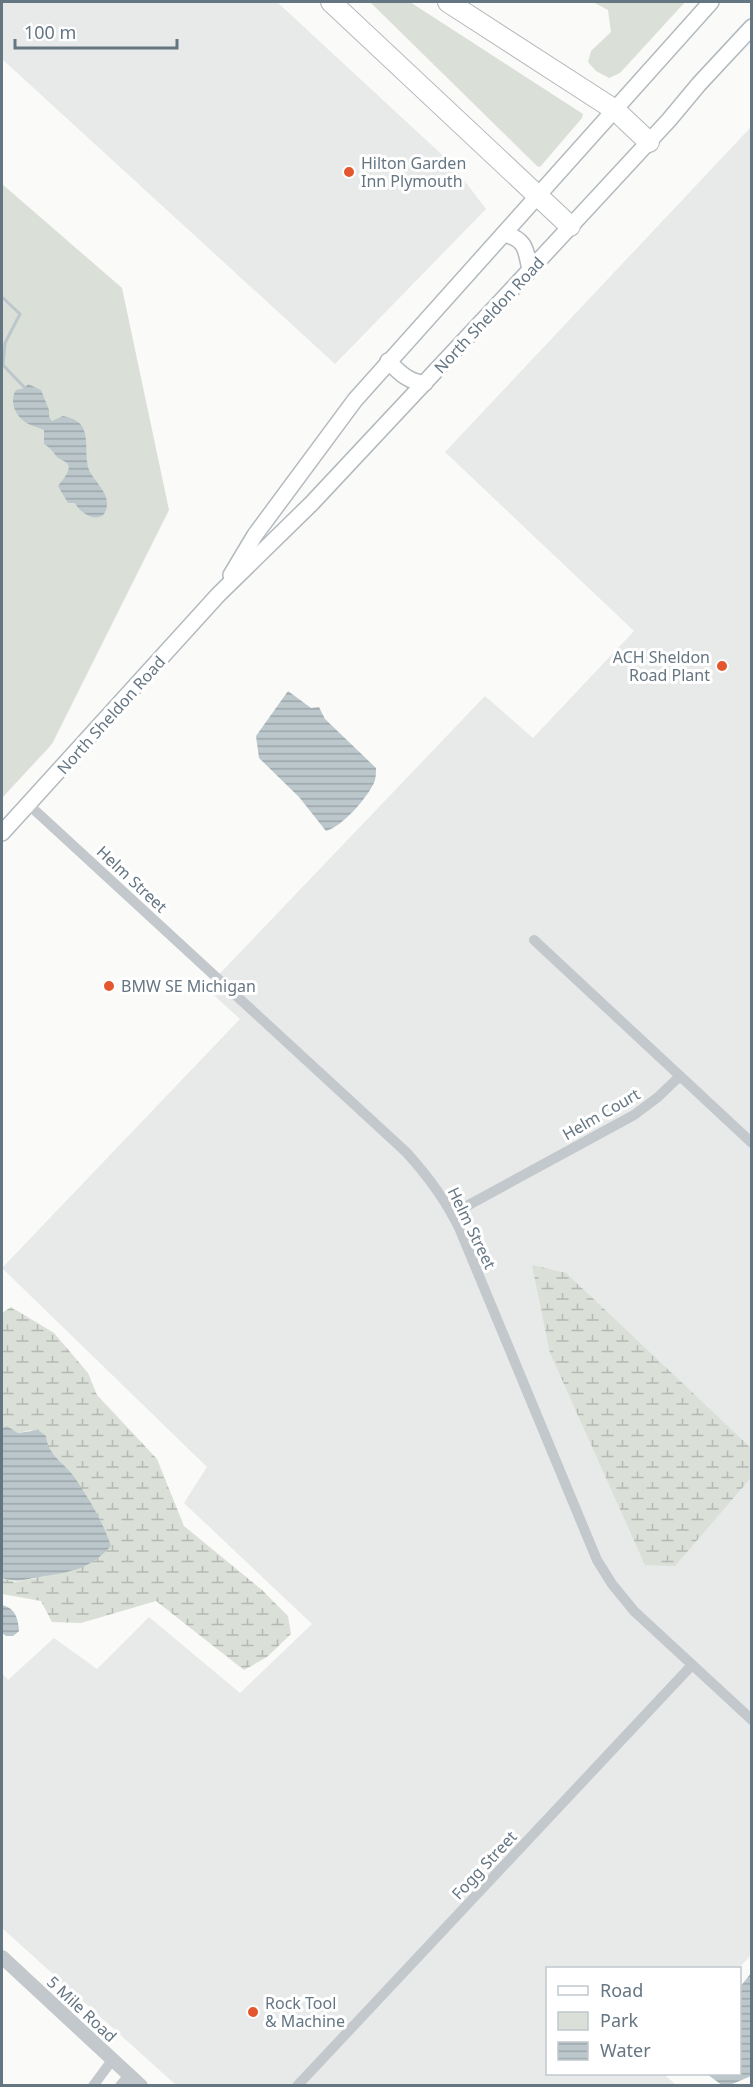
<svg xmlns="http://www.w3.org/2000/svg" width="753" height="2087" viewBox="0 0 753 2087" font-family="'Noto Sans',sans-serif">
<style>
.built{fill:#e8e9e9}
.green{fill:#dadfd7}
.wetland{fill:url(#wetland-marsh)}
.water{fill:url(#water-rules)}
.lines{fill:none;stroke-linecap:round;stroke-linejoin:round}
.stream{stroke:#bbc7cb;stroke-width:3}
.secondary-casing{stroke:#b3babf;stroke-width:18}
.motorway-casing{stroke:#b4b9bd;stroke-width:22}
.minor{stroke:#c3c8cc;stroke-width:10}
.tertiary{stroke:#c3c8cc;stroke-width:14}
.secondary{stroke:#fff;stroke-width:15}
.motorway{stroke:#fff;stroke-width:20}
.poi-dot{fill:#e4572e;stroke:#fff;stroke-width:2}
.labels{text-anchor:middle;stroke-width:6;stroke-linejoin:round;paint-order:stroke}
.poi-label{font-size:16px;fill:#657683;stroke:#fff;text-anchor:start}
.street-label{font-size:16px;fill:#657683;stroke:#fff}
</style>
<defs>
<pattern id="wetland-marsh" width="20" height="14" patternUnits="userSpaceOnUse" patternTransform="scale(1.5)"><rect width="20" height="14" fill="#dadfd7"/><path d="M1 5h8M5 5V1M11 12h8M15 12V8" fill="none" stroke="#b4b9b4"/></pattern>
<pattern id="water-rules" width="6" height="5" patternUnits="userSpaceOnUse" patternTransform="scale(1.5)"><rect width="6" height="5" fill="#bbc7cb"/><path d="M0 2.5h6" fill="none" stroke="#9ca6aa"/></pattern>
</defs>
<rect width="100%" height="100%" fill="#fafaf8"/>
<g class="built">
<polygon points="2,2 277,2 451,163 486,209 335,364 2,59"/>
<polygon points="751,127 751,1955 739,1968 548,1968 548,2074 664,2074 676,2085 177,2086 2,1928 2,1673 8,1680 54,1638 97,1669 149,1617 240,1693 312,1624 184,1503 207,1467 2,1268 240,1019 206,988 485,696 533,738 634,631 445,452"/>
</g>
<g class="green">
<polygon points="370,2 410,2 583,114 582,118 540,167 537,166"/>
<polygon points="593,2 685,2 620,73 609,78 596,71 588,62 591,51 611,32 608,10"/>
<polygon points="2,184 122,288 169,510 52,744 2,798"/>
</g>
<g class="wetland">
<polygon points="532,1265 566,1273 751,1448 751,1475 749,1480 675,1566 645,1565 550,1353"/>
<polygon points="11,1307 54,1333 88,1373 97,1395 157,1459 184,1526 262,1590 288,1616 291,1634 267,1657 244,1670 156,1601 81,1623 52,1622 41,1601 2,1594 2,1578 15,1582 36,1578 89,1501 74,1477 31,1430 18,1433 7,1426 2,1428 2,1313"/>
</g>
<g class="water">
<path d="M28,384L41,390L49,410V417L52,421L63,416C71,418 79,420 83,428C89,441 84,456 89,470C94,481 107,491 107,503C107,526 83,518 75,503H68L58,486C62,480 73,470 67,463C66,462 60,459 58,458C52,451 53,450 44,444V430C38,427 31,426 25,422C15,415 9,401 16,390L25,388Z"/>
<path d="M288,691L311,708L319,707L325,719L376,768C376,773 376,778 374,783C366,799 343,826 326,831L299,797L259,758L256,736Z"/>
<path d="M7,1426L18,1433L38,1430L46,1436C48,1456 64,1462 75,1478C89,1499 103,1522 111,1546C89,1570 70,1572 39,1577C22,1580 18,1583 2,1578V1428Z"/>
<path d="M2,1605C15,1608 18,1618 19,1631L13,1636H6L2,1633Z"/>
<polygon points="751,1973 751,2076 730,2085 723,2086 707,2074 740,2074 740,1987"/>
</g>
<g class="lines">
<polyline class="stream" points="2,297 20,314 5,343 3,365 25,388"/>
<g class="secondary-casing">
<g id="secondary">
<path d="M504,234C526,239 526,250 530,270"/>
<path d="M388,361C399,372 409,383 425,383"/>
<polyline points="231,575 255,535 355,400 711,2"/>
<polyline points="2,833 218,595 312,503 530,270 669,120 699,84 752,27"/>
</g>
</g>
<g class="motorway-casing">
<g id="motorway">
<polyline points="331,2 570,226"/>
<polyline points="448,2 615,110 649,142"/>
</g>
</g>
<g class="minor">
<path d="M28,804L406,1152C428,1176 446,1200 460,1230L597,1560L612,1584L634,1611L752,1720"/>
<polyline points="534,940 752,1143"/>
<polyline points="452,1214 634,1115 658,1097 680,1076"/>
<polyline points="93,2086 113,2059"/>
<polyline points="120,2086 129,2075"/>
<polyline points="297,2086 692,1665"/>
</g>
<polyline class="tertiary" points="2,1957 141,2086"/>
<use href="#secondary" class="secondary"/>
<use href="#motorway" class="motorway"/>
</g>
<g class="poi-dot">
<circle cx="349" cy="172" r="6"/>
<circle cx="722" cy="666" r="6"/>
<circle cx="109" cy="986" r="6"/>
<circle cx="253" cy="2012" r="6"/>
</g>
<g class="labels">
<g class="poi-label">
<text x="361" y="169">Hilton Garden<tspan x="361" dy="18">Inn Plymouth</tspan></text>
<text x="710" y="663" text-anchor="end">ACH Sheldon<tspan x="710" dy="18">Road Plant</tspan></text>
<text x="121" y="992">BMW SE Michigan</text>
<text x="265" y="2009">Rock Tool<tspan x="265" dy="18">&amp; Machine</tspan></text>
</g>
<g class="street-label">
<text transform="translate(489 315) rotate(-47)" y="6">North Sheldon Road</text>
<text transform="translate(111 715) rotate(-48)" y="6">North Sheldon Road</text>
<text transform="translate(132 879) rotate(43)" y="6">Helm Street</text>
<text transform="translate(601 1114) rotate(-30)" y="6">Helm Court</text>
<text transform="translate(472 1228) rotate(64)" y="6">Helm Street</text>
<text transform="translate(484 1865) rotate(-47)" y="6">Fogg Street</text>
<text transform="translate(82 2009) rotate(43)" y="6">5 Mile Road</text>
</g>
</g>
<rect width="753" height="2087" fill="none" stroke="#657683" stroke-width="6"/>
<rect x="546" y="1967" width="195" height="108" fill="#ffffff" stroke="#c1c8cd" stroke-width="1.5"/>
<rect x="558" y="1986" width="30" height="9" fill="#ffffff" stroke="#c1c8cd" stroke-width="1.5"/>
<text x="600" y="1997" font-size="18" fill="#657683">Road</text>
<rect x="558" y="2012" width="30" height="18" fill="#dadfd7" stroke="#c1c8cd" stroke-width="1.5"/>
<text x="600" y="2027" font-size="18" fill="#657683">Park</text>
<rect x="558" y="2042" width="30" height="18" fill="url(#water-rules)" stroke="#c1c8cd" stroke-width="1.5"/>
<text x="600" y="2057" font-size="18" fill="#657683">Water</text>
<path d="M15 39v9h162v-9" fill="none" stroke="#657683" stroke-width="3"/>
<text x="24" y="39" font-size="18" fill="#657683" stroke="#ffffff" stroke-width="4.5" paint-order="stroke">100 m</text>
</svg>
